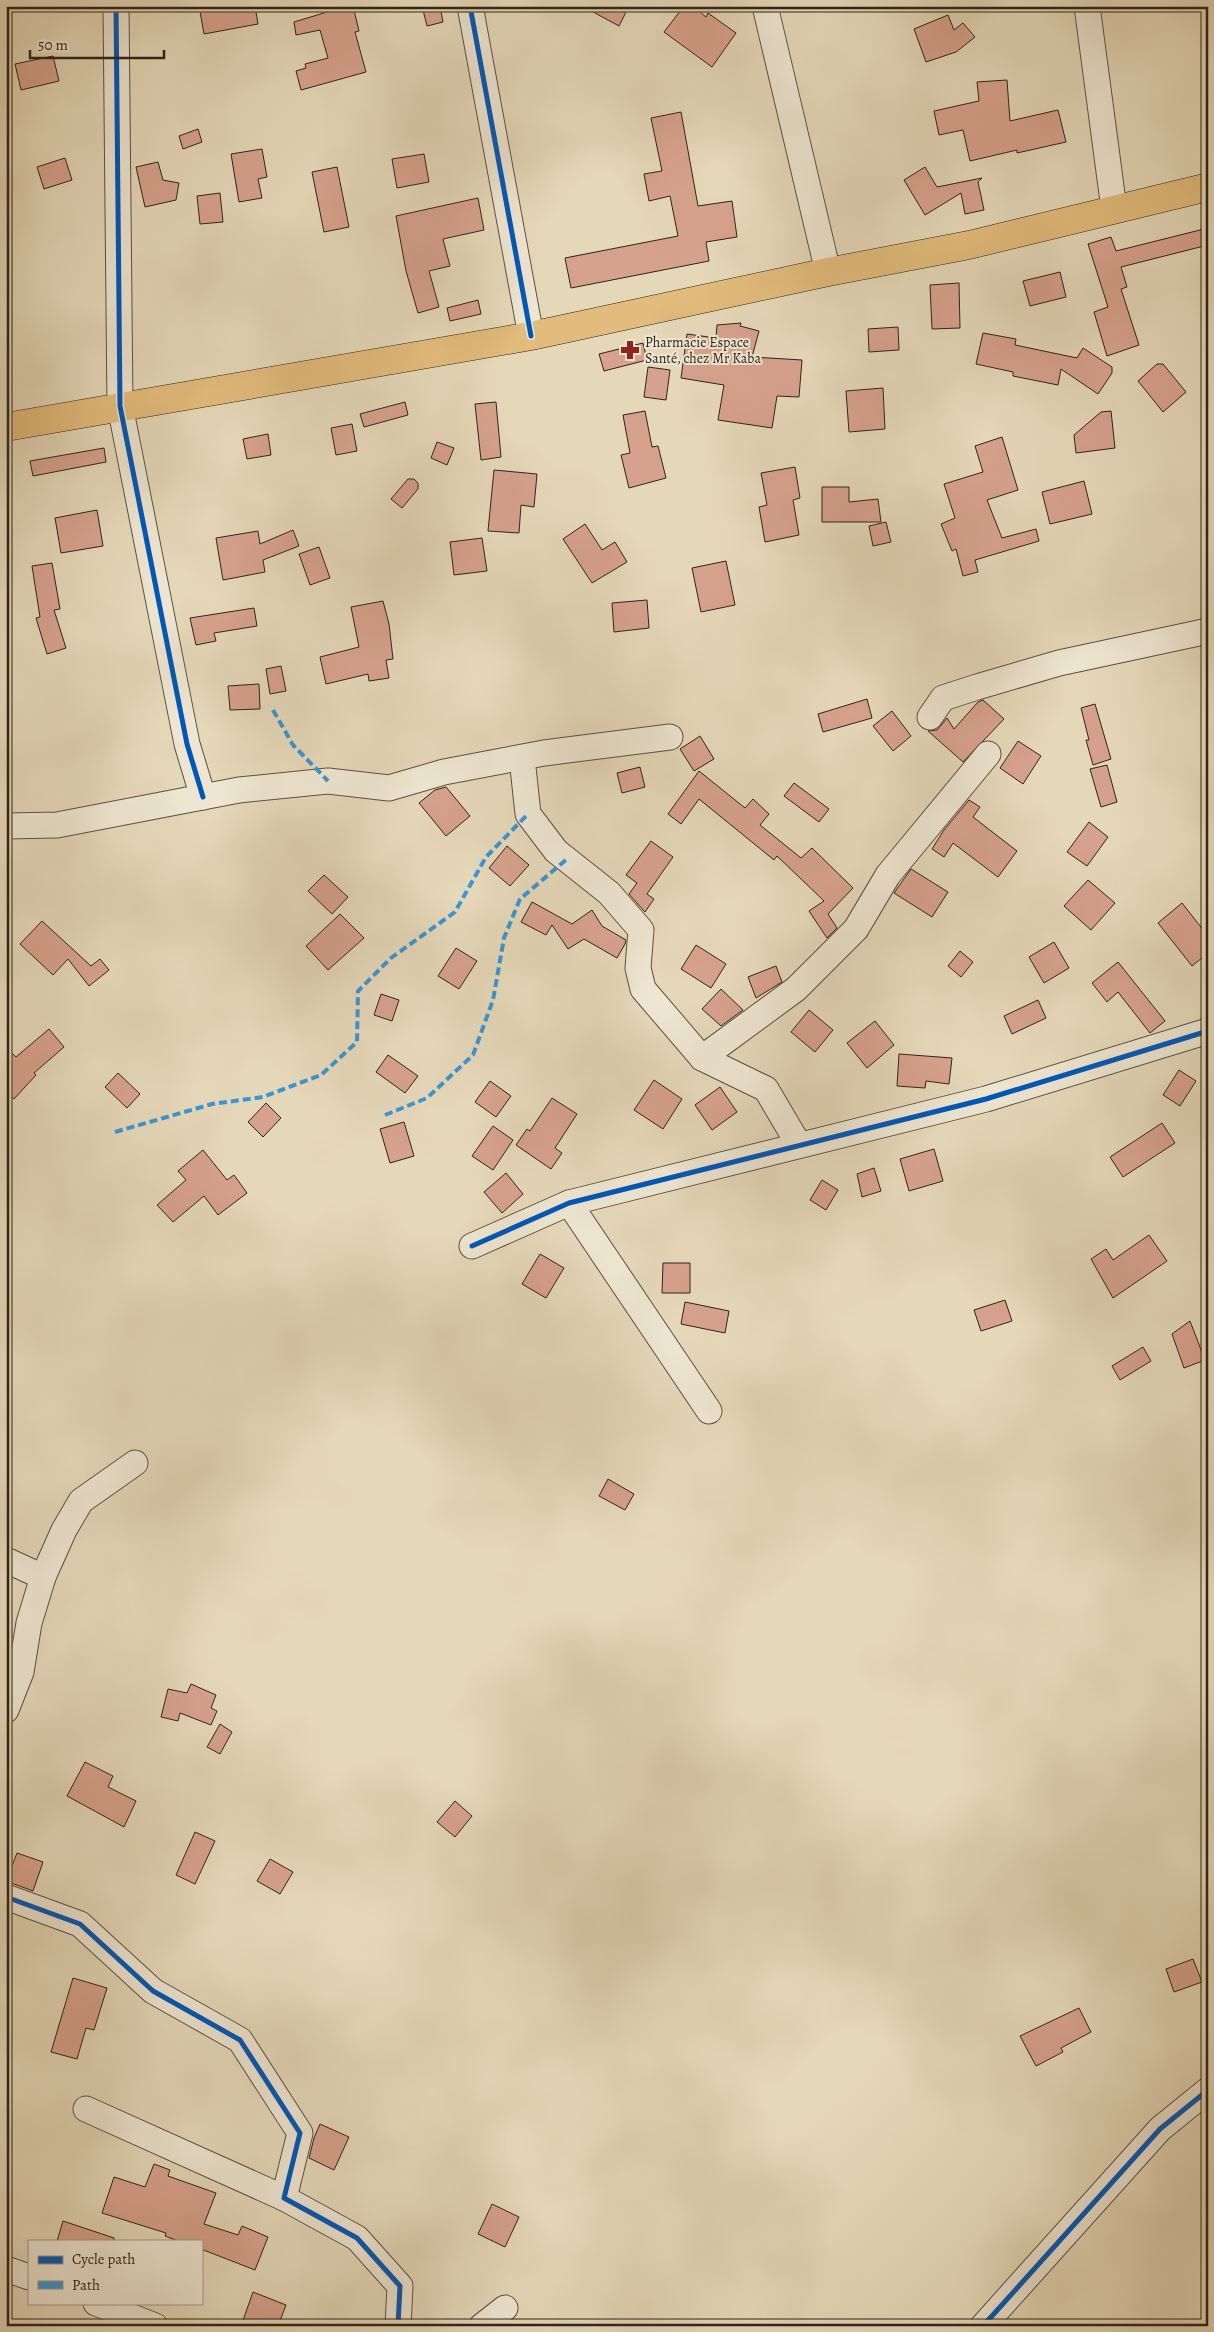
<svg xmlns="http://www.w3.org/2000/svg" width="1214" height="2332" viewBox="0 0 1214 2332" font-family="Alegreya,serif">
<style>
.building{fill:#d7a28d;stroke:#2e2417}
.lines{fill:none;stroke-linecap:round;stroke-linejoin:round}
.minor-casing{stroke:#5c5140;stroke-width:27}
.highway-casing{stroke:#2e2417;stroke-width:29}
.minor{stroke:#eee6d2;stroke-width:25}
.highway{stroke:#e2bc7c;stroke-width:28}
.quiet{stroke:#3c95d4;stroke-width:4;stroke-dasharray:8 4;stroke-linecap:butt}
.cycleway-casing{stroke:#eee6d2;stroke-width:8}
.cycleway{stroke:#0057b8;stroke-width:5}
.labels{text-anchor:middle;stroke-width:4;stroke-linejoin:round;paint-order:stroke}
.poi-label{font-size:14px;fill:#2e2417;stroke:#eee6d2;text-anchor:start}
</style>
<rect width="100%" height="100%" fill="#e5d8b9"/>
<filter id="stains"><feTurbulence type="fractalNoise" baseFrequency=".004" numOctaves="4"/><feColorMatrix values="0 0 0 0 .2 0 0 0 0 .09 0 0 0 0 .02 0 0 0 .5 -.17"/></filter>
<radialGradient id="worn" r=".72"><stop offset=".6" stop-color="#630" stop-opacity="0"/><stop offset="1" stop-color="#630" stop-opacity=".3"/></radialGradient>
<g class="building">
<polygon points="199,6 255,6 258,24 204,34"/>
<polygon points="347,6 353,6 359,31 355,32 366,72 301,90 296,71 306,68 305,64 328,58 320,30 296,35 294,22"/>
<polygon points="422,6 440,6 443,22 427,26"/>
<polygon points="582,6 629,6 619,26"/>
<polygon points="684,6 693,6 706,17 708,13 736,33 712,67 664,32"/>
<polygon points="948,15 954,30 963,23 975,37 956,52 926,62 914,29"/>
<polygon points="53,56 59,81 21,90 15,64"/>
<polygon points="1007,80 1010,121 1058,110 1066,142 1017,153 1017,150 970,161 963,130 939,135 934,111 979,101 977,82"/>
<polygon points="681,112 698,206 732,201 737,237 706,242 709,261 571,288 565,258 678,236 670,196 649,201 644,174 662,171 651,118"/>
<polygon points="198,129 202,142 183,149 179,136"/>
<polygon points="262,149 267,177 258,179 262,198 239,202 231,154"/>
<polygon points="424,154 429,182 397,188 392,159"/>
<polygon points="65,158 72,180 44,189 37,167"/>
<polygon points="158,162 163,180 179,183 176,200 145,207 136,167"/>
<polygon points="337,167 349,227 324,232 312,172"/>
<polygon points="925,167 937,187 982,178 978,182 984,210 965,214 961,193 925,215 904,180"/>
<polygon points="220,193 223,222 200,224 197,196"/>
<polygon points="478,198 484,230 443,239 450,266 429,271 439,307 418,313 406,271 396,216"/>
<polygon points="1208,228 1208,245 1121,267 1127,287 1121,289 1139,345 1107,356 1094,312 1108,307 1088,244 1111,237 1116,251"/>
<polygon points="1060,272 1066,297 1030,306 1023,281"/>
<polygon points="959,283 960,328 932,329 930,285"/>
<polygon points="478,300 481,314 450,321 447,308"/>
<polygon points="741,323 740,326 759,331 752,357 802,360 799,397 777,396 772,428 718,420 724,385 681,378 687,334 716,338 717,325"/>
<polygon points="898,327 899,350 869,352 868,329"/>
<polygon points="983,333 1016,339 1015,345 1077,358 1083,348 1112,367 1112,373 1098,394 1061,369 1058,385 1013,376 1013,372 976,364"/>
<polygon points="643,343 647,360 604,371 599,354"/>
<polygon points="1157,364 1163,364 1186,392 1163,412 1138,381"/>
<polygon points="648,367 670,370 666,400 644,397"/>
<polygon points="883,388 885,429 849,432 846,391"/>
<polygon points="405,402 408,415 364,427 360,414"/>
<polygon points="496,402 501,457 481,460 475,404"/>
<polygon points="645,411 652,447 658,446 666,478 629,488 621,455 630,453 623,415"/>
<polygon points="1111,411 1115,448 1076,453 1074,435 1101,412"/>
<polygon points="352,424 357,451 336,455 331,428"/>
<polygon points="268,434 271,455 247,459 243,439"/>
<polygon points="1002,437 1018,490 987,500 1002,538 1036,529 1039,541 975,560 978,572 963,576 956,549 952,551 941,524 955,518 944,484 983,472 975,446"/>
<polygon points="437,442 454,448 447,465 431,458"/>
<polygon points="104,448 106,462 33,476 30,461"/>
<polygon points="795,467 800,498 793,500 799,535 765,542 759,507 767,505 761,473"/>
<polygon points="494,470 537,474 534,507 521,505 519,533 488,531"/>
<polygon points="408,479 414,479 418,483 418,489 402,508 391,499"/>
<polygon points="1084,481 1092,514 1050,524 1042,492"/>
<polygon points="822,487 849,487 849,502 878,499 881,522 822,522"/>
<polygon points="97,510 103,546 61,553 55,518"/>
<polygon points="886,522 891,542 873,546 869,526"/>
<polygon points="585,524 602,550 615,542 627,562 592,583 563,539"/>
<polygon points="293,530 299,546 263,560 265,572 223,580 216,538 258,531 260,544"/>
<polygon points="482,538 487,571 454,575 450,542"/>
<polygon points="319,547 330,578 310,585 299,554"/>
<polygon points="726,561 735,605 701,612 692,568"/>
<polygon points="52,563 60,609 54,610 66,648 47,654 36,618 40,617 32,566"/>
<polygon points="647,600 649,628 614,632 612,603"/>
<polygon points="383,601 389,624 393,659 386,660 389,678 369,681 368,674 326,684 320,657 359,647 351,607"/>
<polygon points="254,608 257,626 214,633 216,641 196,645 190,618"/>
<polygon points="281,666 286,691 270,694 266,669"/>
<polygon points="259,684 260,709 230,710 228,686"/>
<polygon points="867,699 872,718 823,732 818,714"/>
<polygon points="983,700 1004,719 963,762 928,731 937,730 947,718 954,729 978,702"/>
<polygon points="1095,704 1111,759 1093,765 1086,740 1089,740 1081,708"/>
<polygon points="892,711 911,736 893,751 873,726"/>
<polygon points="700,736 714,759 694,771 680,749"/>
<polygon points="1018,741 1041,756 1023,784 1000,768"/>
<polygon points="1107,765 1117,802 1101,807 1090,769"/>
<polygon points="640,767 645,787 622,793 617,773"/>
<polygon points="699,771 745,808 753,799 769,814 760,825 801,858 812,848 853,888 828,914 837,928 827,938 809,911 824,901 777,856 774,860 699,799 681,824 668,814"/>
<polygon points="794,783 829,809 819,822 784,796"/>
<polygon points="446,787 470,816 446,836 419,803 435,790"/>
<polygon points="969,800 980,807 973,817 1017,851 998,877 953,843 944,857 932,849 944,830"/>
<polygon points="1089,822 1108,837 1087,866 1067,852"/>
<polygon points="651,841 673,857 647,894 654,899 645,912 629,894 637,883 626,875"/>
<polygon points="507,846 529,865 510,886 489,868"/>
<polygon points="911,869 948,892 932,917 894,893"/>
<polygon points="324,875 348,897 332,914 308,891"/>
<polygon points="1088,880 1115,903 1091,930 1064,906"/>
<polygon points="532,902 572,924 592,910 602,926 626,940 625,944 617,958 584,939 568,949 552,925 546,935 521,922"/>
<polygon points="1182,903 1208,936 1208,953 1192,966 1158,923"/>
<polygon points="340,914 364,938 328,970 306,946"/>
<polygon points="42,921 91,966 100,959 109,970 89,986 68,959 53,975 20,944"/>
<polygon points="1054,942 1069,968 1044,983 1029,957"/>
<polygon points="696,945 726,964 711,988 681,969"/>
<polygon points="456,948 477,961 459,989 438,976"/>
<polygon points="960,951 973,962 961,977 948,966"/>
<polygon points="1118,962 1165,1021 1150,1033 1118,992 1107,1002 1092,983"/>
<polygon points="776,966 782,982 756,998 748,977"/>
<polygon points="721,989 743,1010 721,1026 702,1009"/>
<polygon points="381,994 399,1000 392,1021 374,1015"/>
<polygon points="1038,1000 1046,1018 1012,1034 1004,1016"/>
<polygon points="809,1010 833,1030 815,1052 791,1032"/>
<polygon points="875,1021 894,1045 867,1068 847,1043"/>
<polygon points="49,1029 64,1047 34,1073 36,1075 14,1099 6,1091 6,1047 16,1057"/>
<polygon points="899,1054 952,1058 949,1084 926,1081 925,1088 897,1086"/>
<polygon points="388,1055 418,1076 405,1093 376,1072"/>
<polygon points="1179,1070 1196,1081 1180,1106 1163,1095"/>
<polygon points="118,1073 140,1094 127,1108 105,1087"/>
<polygon points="654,1080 682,1099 663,1129 634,1110"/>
<polygon points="490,1081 511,1096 496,1117 475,1102"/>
<polygon points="720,1087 737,1112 712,1130 695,1105"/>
<polygon points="552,1098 577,1114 555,1148 562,1153 551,1169 516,1145 527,1129 530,1131"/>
<polygon points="266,1103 281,1118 263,1137 248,1122"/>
<polygon points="404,1122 414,1156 390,1163 380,1129"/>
<polygon points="1162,1123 1175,1143 1123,1177 1110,1157"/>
<polygon points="493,1126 513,1140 493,1170 472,1156"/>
<polygon points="934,1149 943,1181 909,1191 900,1159"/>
<polygon points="203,1150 227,1180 234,1175 247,1193 218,1215 204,1196 173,1222 157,1205 186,1180 178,1171"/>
<polygon points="874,1168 881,1191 862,1197 857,1174"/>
<polygon points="506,1173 523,1194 502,1213 484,1192"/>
<polygon points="822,1180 838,1190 826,1210 810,1200"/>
<polygon points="1149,1235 1167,1261 1113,1298 1091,1259 1106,1249 1113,1260"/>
<polygon points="540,1254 564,1268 546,1298 522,1284"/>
<polygon points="663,1263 690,1263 690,1293 662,1293"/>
<polygon points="1005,1300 1012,1321 981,1331 974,1310"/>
<polygon points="685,1302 729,1311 725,1333 681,1324"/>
<polygon points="1190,1321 1205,1360 1184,1368 1172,1334"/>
<polygon points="1143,1347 1151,1361 1120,1380 1112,1366"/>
<polygon points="608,1479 634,1494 625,1510 599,1496"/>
<polygon points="191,1684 216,1695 211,1708 217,1711 211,1725 180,1713 178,1721 161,1717 168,1689 187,1693"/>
<polygon points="220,1724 232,1732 220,1754 207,1747"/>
<polygon points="85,1762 113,1776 108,1787 136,1801 124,1827 67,1796"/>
<polygon points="455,1801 472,1816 455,1837 437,1822"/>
<polygon points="195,1832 215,1841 195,1884 176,1875"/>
<polygon points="17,1853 43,1862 33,1891 6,1881"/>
<polygon points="270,1859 293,1872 280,1894 257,1881"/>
<polygon points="1193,1959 1202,1982 1174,1992 1166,1969"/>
<polygon points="73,1978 107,1988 94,2030 86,2028 77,2059 51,2052"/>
<polygon points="1079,2008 1091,2032 1061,2048 1063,2052 1036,2066 1020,2036"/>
<polygon points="320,2124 349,2137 334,2170 309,2158 314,2138"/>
<polygon points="154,2164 170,2170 168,2176 216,2193 204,2224 238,2235 242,2226 268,2237 255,2270 201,2249 201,2241 178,2241 165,2236 166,2233 102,2213 114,2177 145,2187"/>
<polygon points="492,2204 519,2217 505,2247 478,2234"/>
<polygon points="63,2221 114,2238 114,2241 57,2241"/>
<polygon points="253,2292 286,2305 278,2326 241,2326"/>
</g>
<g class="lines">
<g class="minor-casing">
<g id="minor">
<polyline points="116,6 120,406 187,744 203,797"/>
<polyline points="470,6 531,336"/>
<polyline points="765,6 828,272"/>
<polyline points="1087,6 1114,209"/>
<polyline points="930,717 943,698 977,687 1059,663 1208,631"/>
<polyline points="522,758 528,814 556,851 609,893 641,930 638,968 643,989 702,1058 766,1089 799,1145"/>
<polyline points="6,826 57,825 239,790 328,781 389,788 444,772 544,753 670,737"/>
<polyline points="702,1058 796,989 856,929 888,875 988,754"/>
<polyline points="569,1203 709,1411"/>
<polyline points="472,1246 569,1203 986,1099 1208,1031"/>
<polyline points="6,1560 43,1577"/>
<polyline points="6,1710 21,1672 29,1623 43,1577 64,1530 81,1501 135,1463"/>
<polyline points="6,1897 80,1924 153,1991 240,2040 300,2133 284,2198 357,2238 400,2286 398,2326"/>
<polyline points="86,2109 284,2198"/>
<polyline points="6,2269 29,2277"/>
<polyline points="96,2303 155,2326"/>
<polyline points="482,2326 505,2308"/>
<polyline points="983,2326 1160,2129 1208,2090"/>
</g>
</g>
<g class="highway-casing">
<polyline id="highway" points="6,427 531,336 828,272 969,245 1208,187"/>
</g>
<use href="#minor" class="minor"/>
<use href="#highway" class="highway"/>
<g class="quiet">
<polyline points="273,710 293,745 328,781"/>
<polyline points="385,1115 427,1098 473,1055 493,1000 504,938 520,899 567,859"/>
<polyline points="115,1132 212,1104 263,1097 321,1075 357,1042 358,991 391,958 455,912 486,857 528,814"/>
</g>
<g class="cycleway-casing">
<g id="cycleway">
<polyline points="116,6 120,406 187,744 203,797"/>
<polyline points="470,6 531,336"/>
<polyline points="472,1246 569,1203 986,1099 1208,1031"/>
<polyline points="6,1897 80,1924 153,1991 240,2040 300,2133 284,2198 357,2238 400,2286 398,2326"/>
<polyline points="983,2326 1160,2129 1208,2090"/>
</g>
</g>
<use href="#cycleway" class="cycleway"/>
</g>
<defs>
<g id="pharmacy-bare" transform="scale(1.5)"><path d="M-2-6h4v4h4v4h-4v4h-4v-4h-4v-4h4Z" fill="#8f2418" stroke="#eee6d2" stroke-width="2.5" paint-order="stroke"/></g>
</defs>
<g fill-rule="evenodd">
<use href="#pharmacy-bare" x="630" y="350"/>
</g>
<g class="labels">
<g class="poi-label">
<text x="645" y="347">Pharmacie Espace<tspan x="645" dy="16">Santé, chez Mr Kaba</tspan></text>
</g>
</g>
<rect width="1214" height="2332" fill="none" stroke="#e5d8b9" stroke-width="25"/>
<rect x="8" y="8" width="1199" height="2317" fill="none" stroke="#2e2417" stroke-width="2.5"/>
<rect x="12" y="12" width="1189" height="2307" fill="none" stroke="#2e2417"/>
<rect x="28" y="2240" width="175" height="65" fill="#eee6d2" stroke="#a19887"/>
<rect x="38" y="2256" width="25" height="8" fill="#0057b8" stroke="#a19887"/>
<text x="72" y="2264" font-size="15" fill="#2e2417">Cycle path</text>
<rect x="38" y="2281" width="25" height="8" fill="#3c95d4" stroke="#a19887"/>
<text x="72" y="2290" font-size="15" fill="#2e2417">Path</text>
<path d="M30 50v8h134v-8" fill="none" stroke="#2e2417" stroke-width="2.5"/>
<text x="38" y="50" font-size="15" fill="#2e2417" stroke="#eee6d2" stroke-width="4" paint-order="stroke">50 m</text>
<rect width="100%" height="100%" filter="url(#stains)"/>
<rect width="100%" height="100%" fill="url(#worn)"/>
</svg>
